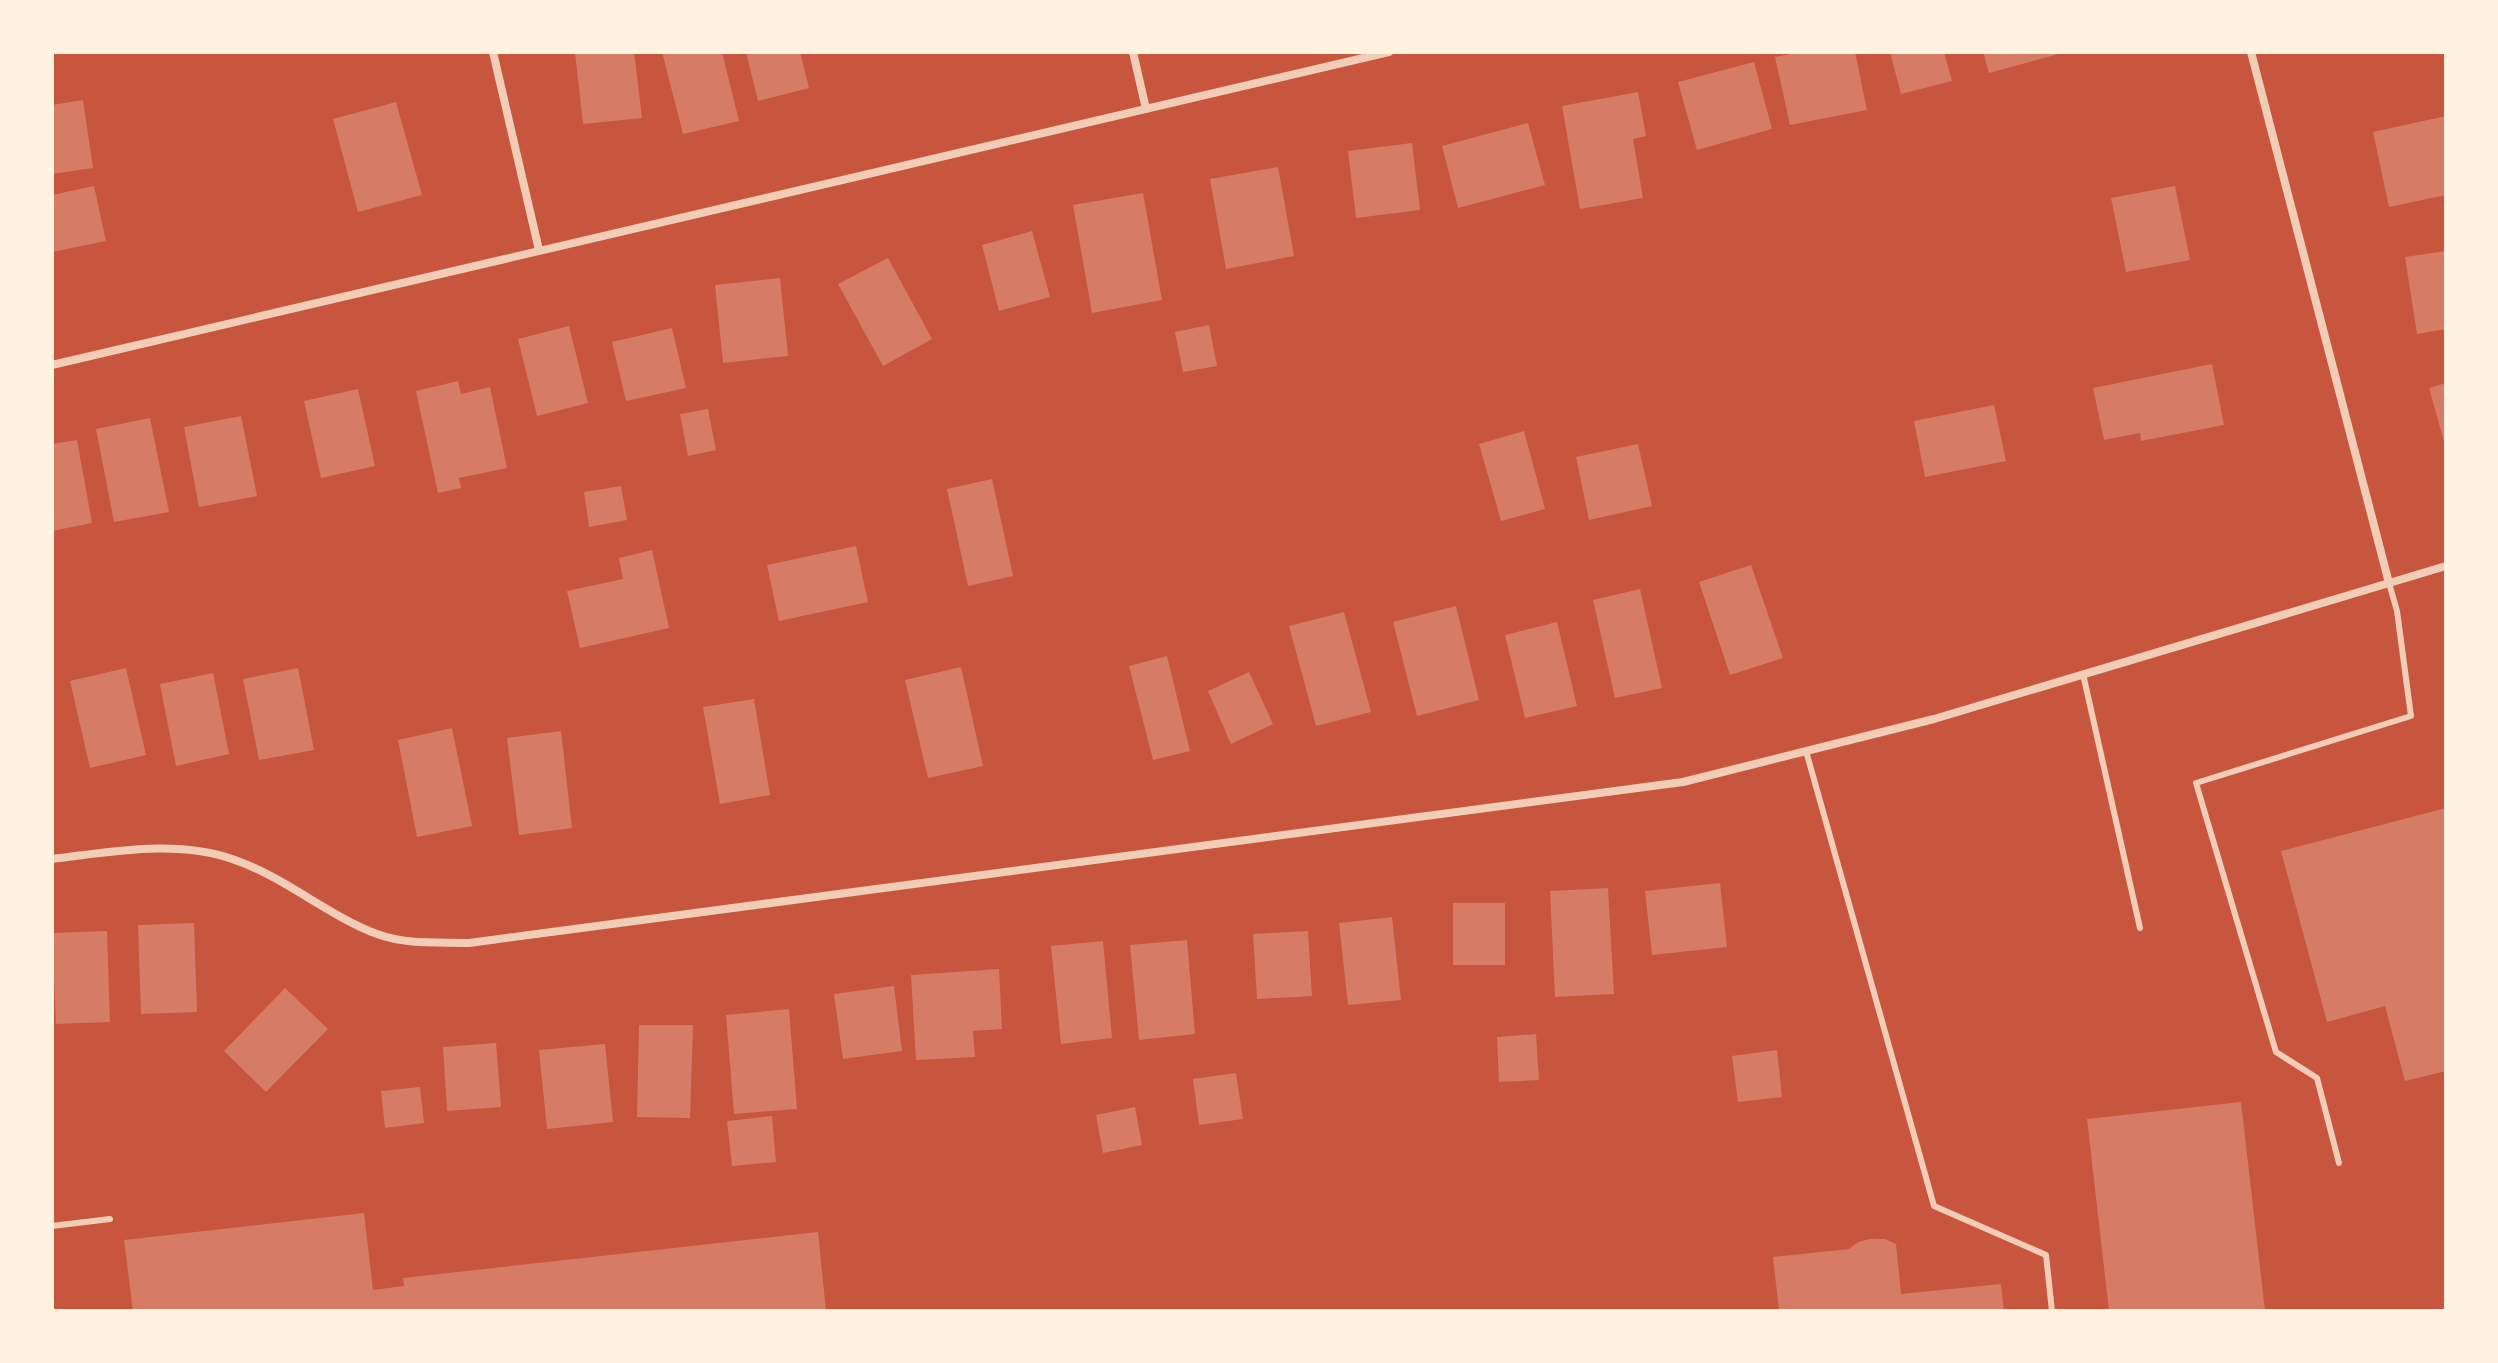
<svg xmlns="http://www.w3.org/2000/svg" width="2498" height="1363" viewBox="0 0 2498 1363" font-family="'DejaVu Sans',sans-serif">
<style>
.building{fill:#d67c66}
.lines{fill:none;stroke-linecap:round;stroke-linejoin:round}
.service{stroke:#f1ccb7;stroke-width:6}
.minor{stroke:#f1ccb7;stroke-width:8}
</style>
<rect width="100%" height="100%" fill="#c8553d"/>
<g class="building">
<polygon points="575,52 634,52 642,118 583,124"/>
<polygon points="662,52 722,52 739,121 683,134"/>
<polygon points="746,52 800,52 809,88 758,101"/>
<polygon points="1800,52 1855,52 1867,110 1790,125 1775,57"/>
<polygon points="1890,52 1944,52 1952,81 1901,94"/>
<polygon points="1983,52 2062,52 2062,53 1989,73"/>
<polygon points="1754,62 1772,129 1697,150 1678,82"/>
<polygon points="1638,92 1646,136 1633,139 1643,198 1580,209 1562,106"/>
<polygon points="83,100 93,168 52,174 52,105"/>
<polygon points="396,102 422,195 358,212 333,119"/>
<polygon points="2446,116 2446,195 2389,207 2373,132"/>
<polygon points="1528,123 1545,185 1458,208 1442,146"/>
<polygon points="1412,143 1420,210 1356,218 1348,151"/>
<polygon points="1278,167 1294,256 1226,269 1210,179"/>
<polygon points="94,186 106,241 52,252 52,195"/>
<polygon points="2175,186 2190,260 2126,272 2111,198"/>
<polygon points="1143,193 1162,300 1092,313 1073,205"/>
<polygon points="1032,231 1050,297 999,311 982,245"/>
<polygon points="2446,251 2446,329 2417,334 2405,257"/>
<polygon points="888,258 932,339 883,366 838,284"/>
<polygon points="780,278 788,356 723,363 715,285"/>
<polygon points="1209,325 1217,366 1183,372 1175,332"/>
<polygon points="569,326 588,403 537,416 518,339"/>
<polygon points="672,328 686,388 626,401 612,342"/>
<polygon points="2212,364 2224,425 2141,441 2140,433 2104,440 2093,388"/>
<polygon points="458,381 461,394 490,387 507,468 459,478 461,488 438,493 416,391"/>
<polygon points="2446,383 2446,445 2445,445 2429,388"/>
<polygon points="358,389 375,466 321,478 304,401"/>
<polygon points="1994,405 2006,461 1925,477 1914,421"/>
<polygon points="708,409 716,450 688,456 680,414"/>
<polygon points="241,416 257,496 199,507 184,427"/>
<polygon points="150,418 169,512 114,522 96,429"/>
<polygon points="1524,431 1545,509 1501,521 1479,444"/>
<polygon points="77,440 92,523 52,531 52,444"/>
<polygon points="1638,444 1652,506 1589,520 1576,457"/>
<polygon points="992,479 1013,576 968,586 947,489"/>
<polygon points="621,486 627,520 589,527 584,492"/>
<polygon points="856,546 868,602 779,621 767,565"/>
<polygon points="652,550 669,628 580,648 567,591 623,579 619,558"/>
<polygon points="1751,565 1783,658 1730,675 1699,582"/>
<polygon points="1640,589 1662,688 1615,698 1593,600"/>
<polygon points="1456,606 1479,700 1417,716 1393,622"/>
<polygon points="1344,612 1371,712 1316,726 1289,626"/>
<polygon points="1557,622 1577,706 1525,718 1505,635"/>
<polygon points="1167,656 1190,751 1153,760 1129,666"/>
<polygon points="961,667 983,766 928,778 905,680"/>
<polygon points="126,668 146,755 90,768 70,681"/>
<polygon points="298,668 314,750 259,760 243,679"/>
<polygon points="1249,672 1273,724 1231,744 1208,691"/>
<polygon points="213,673 229,754 176,766 160,684"/>
<polygon points="754,699 770,795 720,804 703,707"/>
<polygon points="452,728 472,826 417,837 398,740"/>
<polygon points="561,731 572,828 519,835 507,738"/>
<polygon points="2446,808 2446,1071 2405,1081 2385,1006 2327,1022 2281,851"/>
<polygon points="1720,883 1727,947 1652,955 1645,891"/>
<polygon points="1608,888 1614,994 1555,997 1550,891"/>
<rect x="1453" y="903" width="52" height="62"/>
<polygon points="1392,917 1401,1000 1348,1005 1339,923"/>
<polygon points="194,923 197,1012 141,1014 138,925"/>
<polygon points="107,931 110,1022 56,1024 52,933"/>
<polygon points="1308,931 1312,996 1257,999 1253,934"/>
<polygon points="1187,940 1195,1034 1139,1040 1130,945"/>
<polygon points="1103,941 1112,1038 1061,1044 1051,946"/>
<polygon points="999,969 1002,1029 973,1031 975,1057 916,1060 911,975"/>
<polygon points="894,986 902,1051 843,1059 834,994"/>
<polygon points="285,988 328,1029 266,1092 224,1051"/>
<polygon points="789,1009 797,1109 734,1114 726,1015"/>
<polygon points="639,1025 693,1025 690,1118 637,1117"/>
<polygon points="1536,1034 1539,1080 1499,1082 1497,1037"/>
<polygon points="496,1043 501,1107 447,1111 443,1047"/>
<polygon points="605,1044 613,1122 547,1129 539,1050"/>
<polygon points="1777,1050 1782,1097 1738,1102 1732,1056"/>
<polygon points="1236,1073 1243,1119 1199,1125 1193,1079"/>
<polygon points="420,1087 424,1123 385,1128 381,1091"/>
<polygon points="2241,1102 2265,1311 2109,1311 2087,1119"/>
<polygon points="1135,1107 1142,1145 1103,1153 1096,1115"/>
<polygon points="772,1116 776,1162 732,1166 727,1121"/>
<polygon points="364,1213 373,1290 404,1286 403,1278 818,1232 826,1311 133,1311 124,1240"/>
<polygon points="1870,1239 1885,1239 1896,1244 1901,1294 2001,1284 2004,1311 1779,1311 1773,1257 1849,1249 1858,1242"/>
</g>
<g class="lines">
<g class="service">
<polyline points="2083,674 2140,928"/>
<polyline points="1806,751 1934,1206 2046,1255 2052,1311"/>
<polyline points="2339,1163 2317,1078 2276,1052 2196,783 2411,716 2397,611 2389,583"/>
<polyline points="52,1226 110,1219"/>
</g>
<g class="minor">
<polyline points="493,52 539,250"/>
<polyline points="1133,52 1146,109"/>
<polyline points="2251,52 2389,583"/>
<polyline points="52,365 1389,52"/>
<path d="M52,859C112,852 177,839 235,860C284,877 329,916 377,934C407,945 438,942 469,943L1683,782L1934,719L2446,566"/>
</g>
</g>
<rect width="2498" height="1363" fill="none" stroke="#fff3e0" stroke-width="108"/>
</svg>
